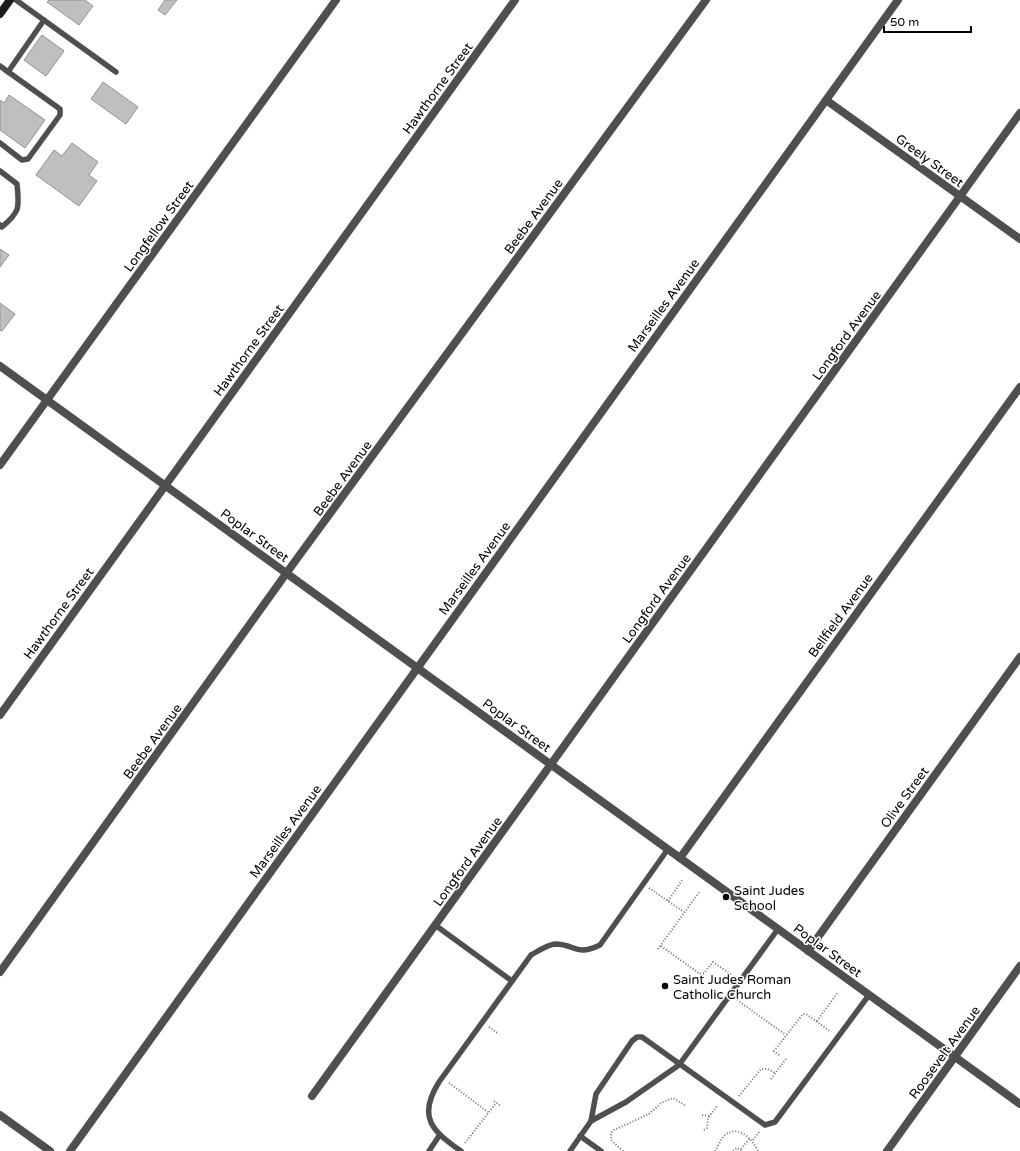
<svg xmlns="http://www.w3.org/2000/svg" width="1020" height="1151" viewBox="0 0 1020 1151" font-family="'Varela Round',sans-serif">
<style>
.building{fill:#bfbfbf;stroke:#939393}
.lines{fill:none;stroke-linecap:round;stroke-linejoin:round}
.path{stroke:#717171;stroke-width:2;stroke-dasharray:1 2;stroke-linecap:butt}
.service{stroke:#4f4f4f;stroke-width:5.5}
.minor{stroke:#4f4f4f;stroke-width:8}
.secondary{stroke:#1c1c1c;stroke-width:8}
.poi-dot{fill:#000;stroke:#fff;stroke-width:1.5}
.labels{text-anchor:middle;stroke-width:3;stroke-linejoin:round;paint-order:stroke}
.street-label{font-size:13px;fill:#000;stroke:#fff}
.poi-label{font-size:13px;fill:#000;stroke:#fff;text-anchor:start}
</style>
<rect width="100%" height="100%" fill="#fff"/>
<g class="building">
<polygon points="49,0 85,0 93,6 79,25 47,2"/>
<polygon points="165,0 177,0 165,15 158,10"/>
<polygon points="42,35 64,51 46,76 24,60"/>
<polygon points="103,82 138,107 126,124 91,99"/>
<polygon points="9,95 45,120 25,148 0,130 0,100 4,103"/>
<polygon points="72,143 98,162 89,175 97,181 79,206 36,175 54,150 62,156"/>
<polygon points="0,249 9,255 0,267"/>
<polygon points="0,303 15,314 2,331 0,330"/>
</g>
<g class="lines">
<g class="path">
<polyline points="649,888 684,912"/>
<polyline points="668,901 683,879"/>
<polyline points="661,946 700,974 704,973 713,962 732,975"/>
<polyline points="658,949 700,891"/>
<polyline points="737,1000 786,1035"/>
<polyline points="817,1021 838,992"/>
<polyline points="489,1027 499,1034"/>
<polyline points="779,1055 774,1051 803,1014 806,1014 831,1032"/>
<polyline points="771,1079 786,1059"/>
<polyline points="449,1083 488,1112"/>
<polyline points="739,1096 761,1069 768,1069 775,1073"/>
<polyline points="494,1101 501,1106"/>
<polyline points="702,1115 710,1116"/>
<polyline points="704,1130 707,1128 708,1118 717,1106"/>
<polyline points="753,1140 759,1132"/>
<polyline points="465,1143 496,1103"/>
<polyline points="741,1149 750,1138"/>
<polyline points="623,1151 611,1140 611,1133 614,1130 649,1114 661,1103 673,1098 686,1106"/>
<path d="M715,1151C718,1146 721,1139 725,1135C739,1124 753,1140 758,1151"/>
<polyline points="733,1151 737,1148 742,1151"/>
</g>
<g class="service">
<polyline points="16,0 116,72"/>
<polyline points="0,66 60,109 60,115 28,159 22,160 0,143"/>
<polyline points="8,72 44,20"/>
<path d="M0,171L17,184C19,207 21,211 2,227L0,225"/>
<polyline points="435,925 512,981"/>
<polyline points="591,1121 596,1094 632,1041 637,1037 642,1037 765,1125 775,1122 869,995"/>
<polyline points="580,1136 601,1151"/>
<polyline points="429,1151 439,1136"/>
<path d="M461,1151C432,1131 417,1117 439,1082L531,955C538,951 547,945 555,944C576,944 575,957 600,945L668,849"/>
<polyline points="570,1151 591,1121 626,1102 679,1065 778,929"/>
</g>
<g class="minor">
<polyline points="826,100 1020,239"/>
<polyline points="0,366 1020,1104"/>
<polyline points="0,465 336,0"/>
<polyline points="0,715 515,0"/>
<polyline points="680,858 1020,387"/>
<polyline points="808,951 1020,657"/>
<polyline points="0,972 293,564 706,0"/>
<polyline points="312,1096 1020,113"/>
<polyline points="0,1115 50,1151"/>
<polyline points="70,1151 898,0"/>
<polyline points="887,1151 1020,966"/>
</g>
<polyline class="secondary" points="0,14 10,0"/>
</g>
<g class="poi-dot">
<circle cx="726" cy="897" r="4"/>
<circle cx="665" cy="986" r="4"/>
</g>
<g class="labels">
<g class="street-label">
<text transform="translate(437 88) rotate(-54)" y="5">Hawthorne Street</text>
<text transform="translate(930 160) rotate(36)" y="5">Greely Street</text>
<text transform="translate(533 216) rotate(-54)" y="5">Beebe Avenue</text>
<text transform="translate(158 226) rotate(-54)" y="5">Longfellow Street</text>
<text transform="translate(663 305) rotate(-54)" y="5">Marseilles Avenue</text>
<text transform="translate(846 335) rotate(-54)" y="5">Longford Avenue</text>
<text transform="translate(248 350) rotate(-54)" y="5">Hawthorne Street</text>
<text transform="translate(342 478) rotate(-54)" y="5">Beebe Avenue</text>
<text transform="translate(255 535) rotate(36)" y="5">Poplar Street</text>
<text transform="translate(474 568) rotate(-54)" y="5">Marseilles Avenue</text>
<text transform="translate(656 598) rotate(-54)" y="5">Longford Avenue</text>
<text transform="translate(58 613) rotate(-54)" y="5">Hawthorne Street</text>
<text transform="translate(840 615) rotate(-54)" y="5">Bellfield Avenue</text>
<text transform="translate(517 725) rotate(36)" y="5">Poplar Street</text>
<text transform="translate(152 741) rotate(-54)" y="5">Beebe Avenue</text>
<text transform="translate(904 797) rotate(-54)" y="5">Olive Street</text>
<text transform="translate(285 831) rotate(-54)" y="5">Marseilles Avenue</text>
<text transform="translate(467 861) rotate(-54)" y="5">Longford Avenue</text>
<text transform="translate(828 950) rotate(36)" y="5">Poplar Street</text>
<text transform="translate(944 1052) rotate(-54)" y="5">Roosevelt Avenue</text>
</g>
<g class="poi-label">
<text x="734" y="895">Saint Judes<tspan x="734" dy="15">School</tspan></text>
<text x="673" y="984">Saint Judes Roman<tspan x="673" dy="15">Catholic Church</tspan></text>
</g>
</g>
<path d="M884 26v6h87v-6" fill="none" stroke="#000000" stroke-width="2"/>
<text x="890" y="26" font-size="12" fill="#000000" stroke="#ffffff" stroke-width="3" paint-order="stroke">50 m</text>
</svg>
